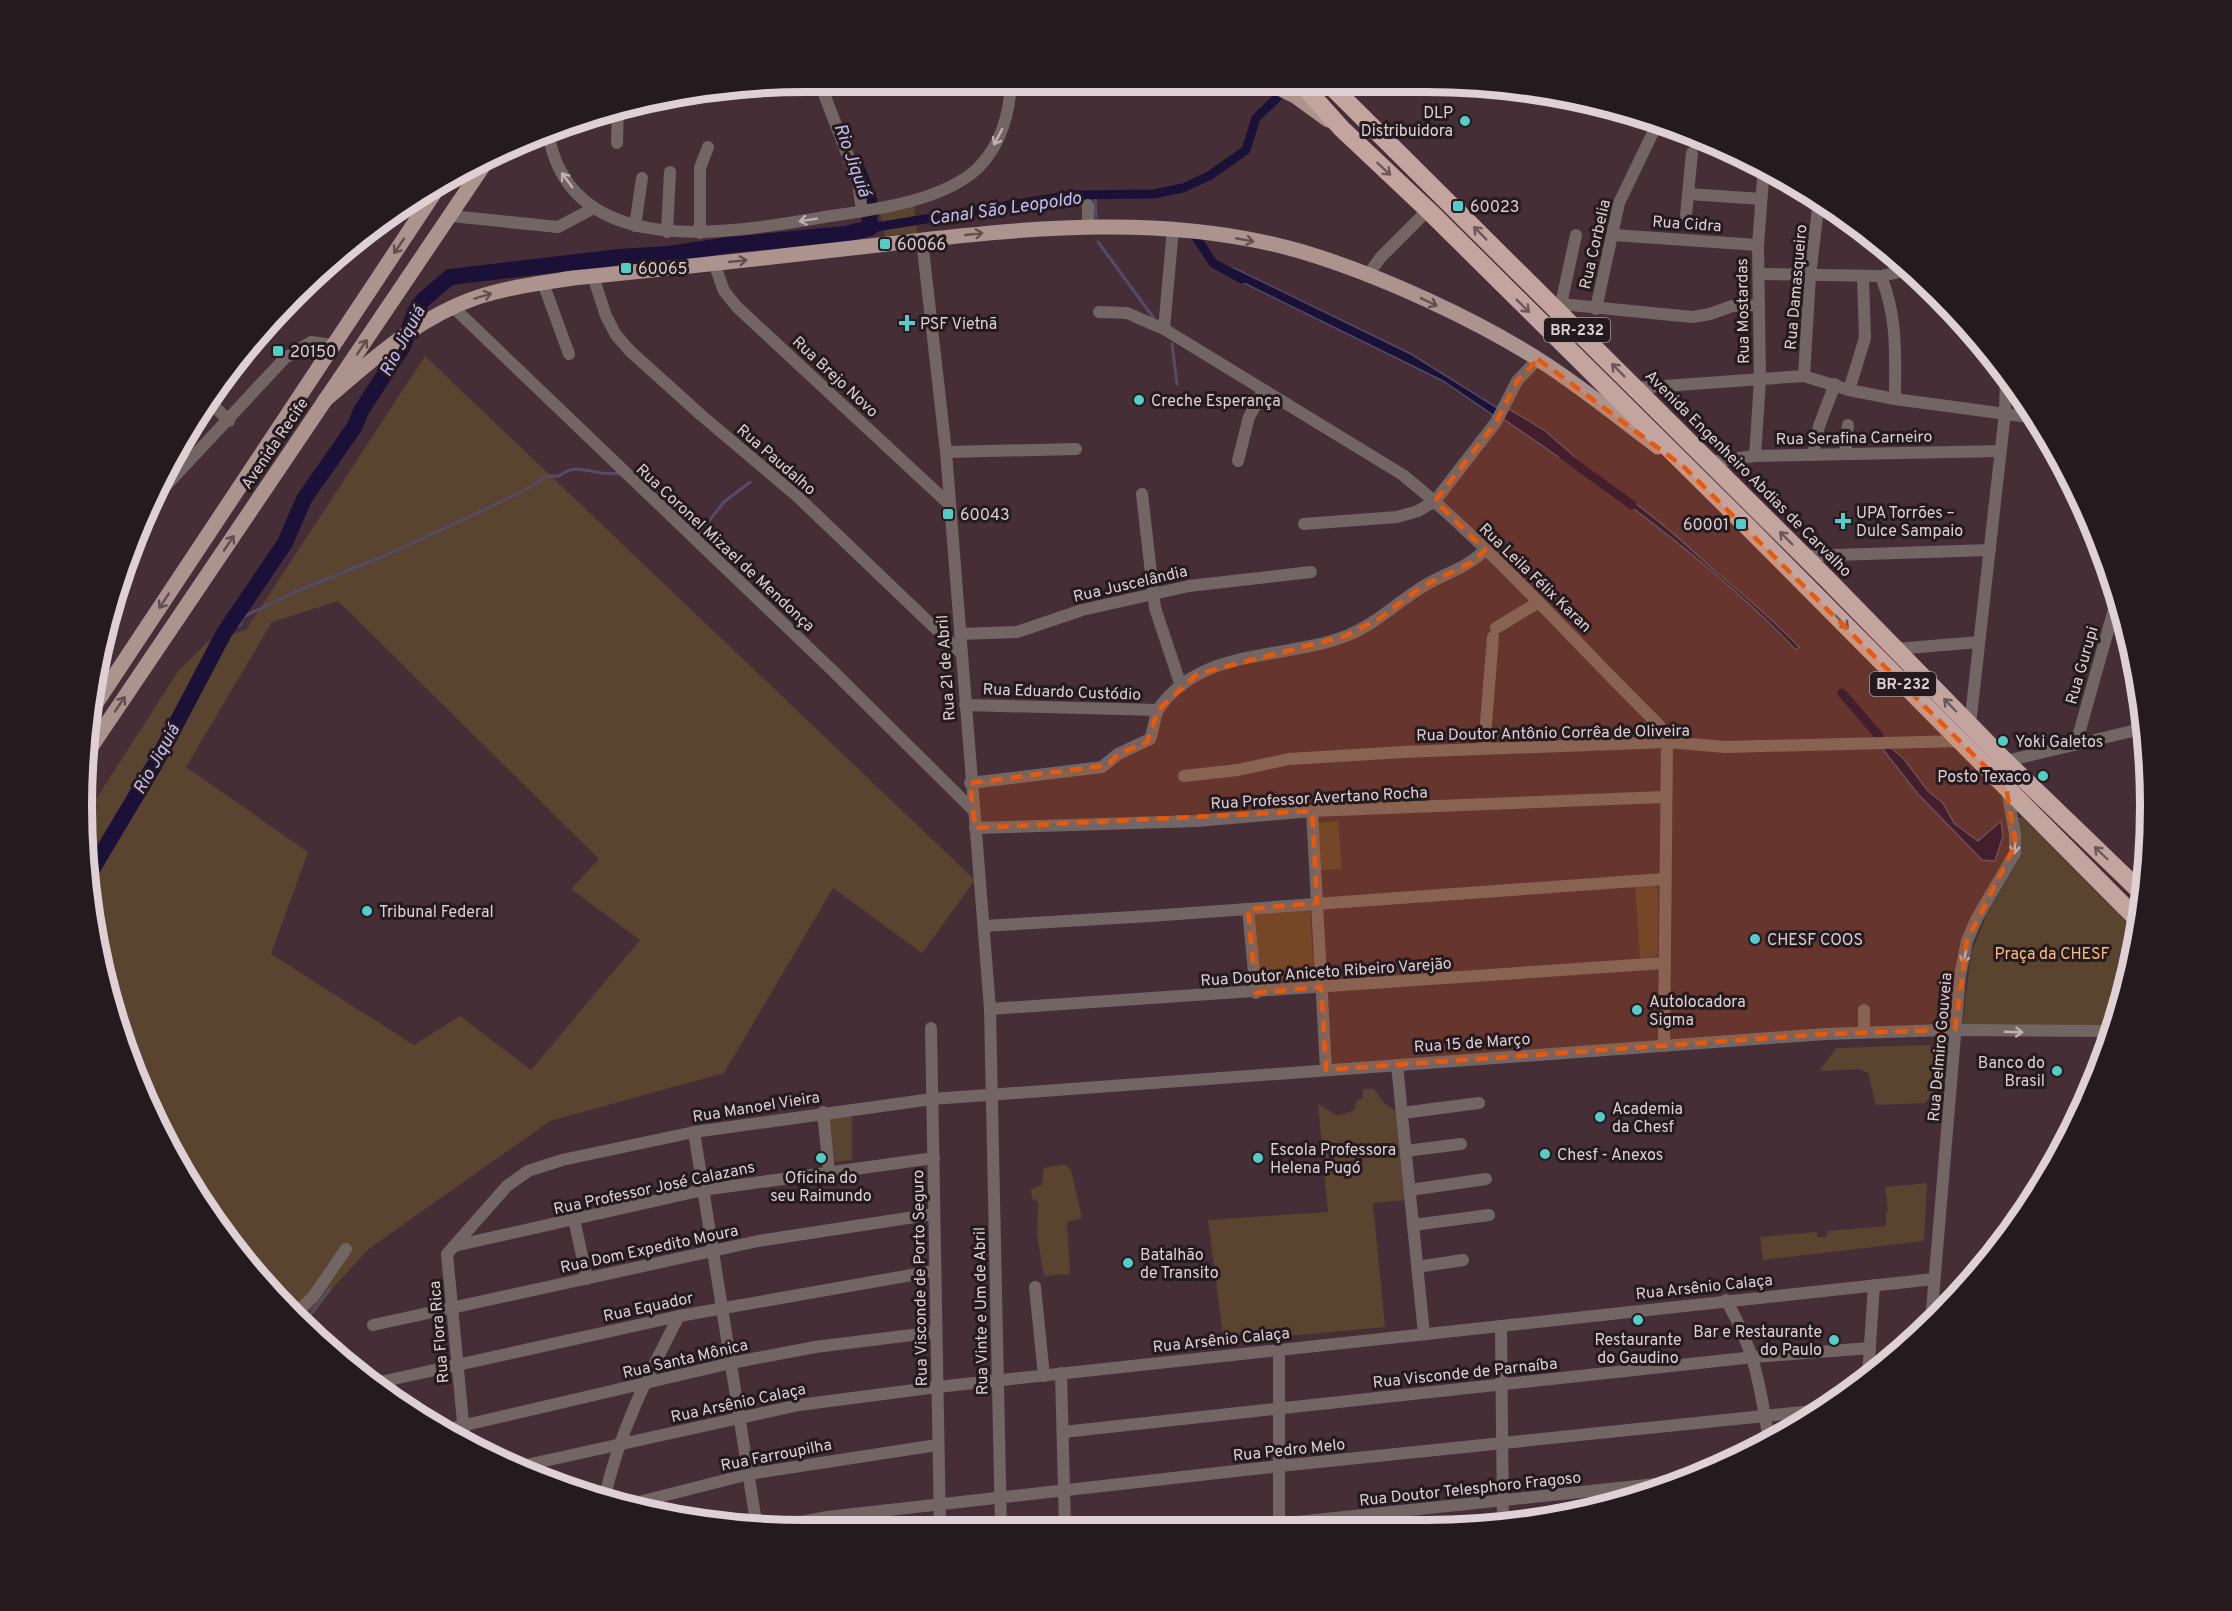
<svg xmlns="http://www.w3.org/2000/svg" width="2232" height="1611" viewBox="0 0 2232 1611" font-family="Overpass,sans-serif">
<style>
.green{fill:#5a432f;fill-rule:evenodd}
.water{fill:#1b1138;stroke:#564a67;stroke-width:1.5}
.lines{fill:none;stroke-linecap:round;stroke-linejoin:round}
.stream{stroke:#564a67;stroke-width:3}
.canal{stroke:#1b1138;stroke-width:9}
.river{stroke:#1b1138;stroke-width:16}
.minor{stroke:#726563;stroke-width:12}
.major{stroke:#ac938e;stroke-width:15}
.highway{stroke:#c3a49f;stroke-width:18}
.oneway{stroke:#beb0b3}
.oneway2{stroke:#6c5858}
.oneway3{stroke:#625050}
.marked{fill:#e8590c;fill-opacity:0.2;stroke:#e8590c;stroke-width:4.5;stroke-dasharray:12 8;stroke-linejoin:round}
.poi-dot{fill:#54cdc8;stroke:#251a1e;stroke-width:2}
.labels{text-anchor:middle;stroke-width:6;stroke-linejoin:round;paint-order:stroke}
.shield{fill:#251a1e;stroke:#a7999e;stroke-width:1.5}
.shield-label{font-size:15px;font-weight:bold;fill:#dfd0d5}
.poi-label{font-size:16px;fill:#dfd0d5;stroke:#251a1e;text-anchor:start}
.street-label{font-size:16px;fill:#dfd0d5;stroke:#251a1e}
.park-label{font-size:16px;fill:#fabc83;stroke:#251a1e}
.water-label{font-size:18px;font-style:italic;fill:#c4bdf7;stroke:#251a1e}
.rim{fill:none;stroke:#dfd0d5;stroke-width:8}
</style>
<rect width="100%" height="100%" fill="#462e37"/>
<g class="green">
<polygon points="914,200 917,233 885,236 879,208"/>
<path d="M425,356L975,880L922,953L833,888L724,1073L550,1121L370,1248L301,1321L261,1283L178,1168L136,1083L87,900V813L179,670L210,640L246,630ZM338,601L599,859L571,889L640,940L531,1070L460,1016L414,1045L271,954L308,852L186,767L272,622Z"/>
<polygon points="2022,817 2136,931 2126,993 2113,1027 1962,1027 1971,953 1987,914 2016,864 2019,856 2017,818"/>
<polygon points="1338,821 1342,869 1321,870 1318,823"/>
<polygon points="1635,884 1655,885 1658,889 1658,953 1653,957 1640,958"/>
<polygon points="1310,909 1314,979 1267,984 1258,981 1253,917 1256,912"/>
<polygon points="1929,1045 1937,1055 1934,1095 1924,1103 1876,1105 1868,1073 1858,1069 1819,1071 1836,1048"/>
<polygon points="1363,1089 1374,1089 1384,1103 1396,1111 1405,1200 1373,1203 1385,1327 1224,1342 1208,1220 1328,1212 1318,1104 1338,1116 1355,1110 1356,1101 1363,1098"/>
<polygon points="852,1111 852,1160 835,1162 827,1116"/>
<polygon points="1064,1164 1071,1170 1082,1218 1067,1222 1070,1274 1044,1276 1037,1236 1038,1202 1032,1199 1031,1189 1042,1185 1044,1168"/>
<polygon points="1927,1183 1924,1241 1763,1260 1760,1237 1817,1232 1817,1237 1827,1237 1827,1231 1886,1226 1886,1212 1888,1211 1885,1187"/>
</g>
<g class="water">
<polygon points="1234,268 1411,354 1499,409 1496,417 1443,381 1232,277"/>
<polygon points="1509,409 1544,430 1574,456 1570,465 1502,418"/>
<path d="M1622,494C1656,517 1684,543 1714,570C1744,595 1773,620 1799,647L1796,650C1747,598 1681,544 1622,500Z"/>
<polygon points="1889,746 1904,759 1928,791 1943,803 1954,823 1978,841 2001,821 2003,836 1995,861 1982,860 1918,794 1881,747"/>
</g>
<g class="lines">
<g class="stream">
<polyline points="1095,195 1096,217"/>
<polyline points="1098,242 1153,317"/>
<polyline points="1172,344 1177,384"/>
<polyline points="698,535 724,502 750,482"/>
<path d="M224,633L240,625L243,617L297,591L389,554L520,493L547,476H559C574,464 585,471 602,473C608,474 615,473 622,474"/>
<polyline points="304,1323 330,1289"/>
</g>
<g class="canal">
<polyline points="870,228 1072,195 1153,194 1183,188 1209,176 1246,150 1256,118 1277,98"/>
<polyline points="1196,237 1213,263 1242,279"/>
<polyline points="1563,455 1632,505"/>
<polyline points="1842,693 1879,736"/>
</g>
<polyline class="river" points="87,878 155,764 224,633 285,543 304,499 355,426 361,411 403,346 415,312 423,300 450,277 619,257 669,254 729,245 846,234 870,228 869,200 858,171"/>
<g class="minor">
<polyline points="819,81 858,182 862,211"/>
<path d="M548,132C569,263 732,233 824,217C871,210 942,202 978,168C1001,145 1010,112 1011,81"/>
<polyline points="617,143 618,106"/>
<polyline points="1689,194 1761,199"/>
<polyline points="1686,215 1692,153"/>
<polyline points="451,216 558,227 594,208"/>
<polyline points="635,226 642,178"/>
<polyline points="1088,227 1088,205"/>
<polyline points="667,232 670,172"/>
<polyline points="700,233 700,168 708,147"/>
<polyline points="1613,235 1758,245"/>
<polyline points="922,240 946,452 990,1009 1001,1527"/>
<polyline points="714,263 724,291 737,307 949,504"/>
<polyline points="1760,274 1881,276 1900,272 1897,256"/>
<polyline points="593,276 606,316 616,335 630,351 701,415 798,497 960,652"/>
<polyline points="1367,276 1381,257 1428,210"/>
<path d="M1881,276C1898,320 1895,353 1895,399"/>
<polyline points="543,283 569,354"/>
<polyline points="1561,304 1576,235"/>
<polyline points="454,308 833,671 974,811"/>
<polyline points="1596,309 1619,203 1658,122"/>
<polyline points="1558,311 1561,304 1692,317 1710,314 1732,306 1759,305"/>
<path d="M1099,312L1127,313L1164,329L1403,475C1495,550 1574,642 1659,725L1667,742L1664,1046"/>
<polyline points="1164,329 1173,229"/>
<polyline points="1804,376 1810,276 1819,200"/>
<polyline points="1636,388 1804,376 1849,390 1895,399 2036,418"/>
<polyline points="1849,390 1865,338 1863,277"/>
<polyline points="211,403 229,421"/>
<polyline points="946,452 1076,449"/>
<polyline points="1845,454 1848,425"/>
<polyline points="1813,455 1819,426 1835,384"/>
<polyline points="1755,456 1760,380 1758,245 1764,166"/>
<polyline points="1238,461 1249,417 1263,391"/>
<polyline points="1710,462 1755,456 2000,451"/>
<polyline points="1142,494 1155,608 1181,686"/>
<polyline points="148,505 285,358 311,342 333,345"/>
<polyline points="1304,524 1397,517 1418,511 1435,501 1496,422 1517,381 1538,359"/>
<polyline points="1804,556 1990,550"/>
<polyline points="1496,628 1539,602"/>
<polyline points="960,634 1017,632 1082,610 1189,586 1311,572"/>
<polyline points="1896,649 1979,642"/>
<polyline points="965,705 1158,710"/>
<polyline points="1970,725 2005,413 2006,376"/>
<polyline points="2076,744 2118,595"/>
<polyline points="1484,748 1493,637"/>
<polyline points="2004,767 2006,761 2145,728"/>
<polyline points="1184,776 1238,770 1289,759 1403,752 1667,742 1725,747 1961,741"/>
<path d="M970,783L1102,767L1118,754L1150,739C1154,730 1154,716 1159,708C1202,647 1284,660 1346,636C1374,625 1394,605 1419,589C1441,574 1465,570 1485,550"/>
<polyline points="1312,811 1326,1070"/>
<polyline points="975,828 1197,821 1312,811 1664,797"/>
<polyline points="1248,909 1256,993"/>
<polyline points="984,926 1150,916 1663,879"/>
<polyline points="990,1009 1664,963"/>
<polyline points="1864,1010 1864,1032"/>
<polyline points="931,1028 940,1527"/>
<polyline points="1397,1065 1424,1334"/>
<polyline points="823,1112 829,1171"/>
<polyline points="1402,1113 1479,1103"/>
<polyline points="694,1132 757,1528"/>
<polyline points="1406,1151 1461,1144"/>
<polyline points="1410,1190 1486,1179"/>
<polyline points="574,1219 587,1279"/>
<polyline points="1413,1225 1489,1215"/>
<polyline points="454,1246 703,1190 934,1158"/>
<polyline points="1417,1267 1463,1260"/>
<polyline points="1035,1287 1044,1376"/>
<path d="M1726,1300C1755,1350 1760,1385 1769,1441"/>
<polyline points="294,1314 313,1297 346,1249"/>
<polyline points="1931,1322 1960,976 1967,941 1977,918 2015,853 2015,834 2007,790"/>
<polyline points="373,1325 758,1241 934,1214"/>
<polyline points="1501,1326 1503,1524"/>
<polyline points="1279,1349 1279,1525"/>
<polyline points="1061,1373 1065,1527"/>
<polyline points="1868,1375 1874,1285"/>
<polyline points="371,1384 679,1316 934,1271"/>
<polyline points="444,1430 731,1363 815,1347 936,1332"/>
<polyline points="1063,1432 1754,1357 1870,1348"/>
<polyline points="465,1443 447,1254 507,1186 528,1171 562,1160 694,1132 932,1099 1826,1034 1946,1030 2112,1031"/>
<polyline points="517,1467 799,1405 937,1387 1934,1279"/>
<path d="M604,1500C619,1432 647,1377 679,1316"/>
<polyline points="623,1506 749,1474 937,1445"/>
<polyline points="1269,1525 1675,1482"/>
<polyline points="769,1528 827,1517 1280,1466 1813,1411"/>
</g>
<g class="major">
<polyline points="1265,81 1295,96 1328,120"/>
<path d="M325,400C372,360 418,317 478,297C509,287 541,283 573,278C678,268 783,256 887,244C1025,228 1167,212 1303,252C1380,275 1480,321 1547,365C1585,390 1621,419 1658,447"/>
<polyline points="87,717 443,180"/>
<polyline points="87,753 492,153"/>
</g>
<g class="highway">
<polyline points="1299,81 1342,129 1428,210 1746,525 2138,920"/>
<polyline points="1326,81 1827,579 2003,759 2143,894"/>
</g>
</g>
<defs><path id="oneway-shaft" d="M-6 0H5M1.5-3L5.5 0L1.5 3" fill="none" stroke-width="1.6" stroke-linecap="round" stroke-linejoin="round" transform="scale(1.5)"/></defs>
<g class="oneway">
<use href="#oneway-shaft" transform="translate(998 137) rotate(118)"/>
<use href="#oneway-shaft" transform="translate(567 180) rotate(-126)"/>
<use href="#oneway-shaft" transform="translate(808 220) rotate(171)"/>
<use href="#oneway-shaft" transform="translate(2015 845) rotate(95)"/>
<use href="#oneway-shaft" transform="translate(1965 955) rotate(102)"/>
<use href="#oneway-shaft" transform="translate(2014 1032) rotate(2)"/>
</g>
<g class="oneway2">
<use href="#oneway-shaft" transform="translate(1384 169) rotate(43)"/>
<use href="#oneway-shaft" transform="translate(1480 233) rotate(-135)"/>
<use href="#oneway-shaft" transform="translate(1523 306) rotate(45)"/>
<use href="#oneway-shaft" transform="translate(1618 370) rotate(-135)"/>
<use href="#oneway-shaft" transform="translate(1786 538) rotate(-135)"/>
<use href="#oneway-shaft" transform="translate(1842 622) rotate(45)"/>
<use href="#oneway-shaft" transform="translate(1950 705) rotate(-134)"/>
<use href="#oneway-shaft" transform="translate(2101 853) rotate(-136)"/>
</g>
<g class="oneway3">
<use href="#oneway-shaft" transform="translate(974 234) rotate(-6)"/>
<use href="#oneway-shaft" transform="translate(1245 240) rotate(11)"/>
<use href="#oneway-shaft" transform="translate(399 246) rotate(124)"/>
<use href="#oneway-shaft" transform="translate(738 261) rotate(-6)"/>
<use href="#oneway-shaft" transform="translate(483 296) rotate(-17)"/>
<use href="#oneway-shaft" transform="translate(1429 302) rotate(26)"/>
<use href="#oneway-shaft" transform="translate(362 347) rotate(-56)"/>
<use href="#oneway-shaft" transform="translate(229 543) rotate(-56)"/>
<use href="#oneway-shaft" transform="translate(164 601) rotate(123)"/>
<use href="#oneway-shaft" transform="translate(120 704) rotate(-56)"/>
</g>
<path class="marked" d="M1538,359L1684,467L2006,787L2016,844L1967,941L1955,1030L1826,1034L1326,1070L1321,987L1256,993L1248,909L1317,903L1312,811L975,828L970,783L1108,765L1118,754L1147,742L1158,710L1197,674L1345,636L1380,618L1421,587L1472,562L1485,550L1435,501L1496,422L1517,381Z"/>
<g class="poi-dot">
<circle cx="1465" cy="121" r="6"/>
<rect x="1452" y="200" width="12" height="12" rx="3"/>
<rect x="879" y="238" width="12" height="12" rx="3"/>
<rect x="620" y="262" width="12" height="12" rx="3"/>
<path d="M904 314h6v6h6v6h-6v6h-6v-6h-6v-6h6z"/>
<rect x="272" y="345" width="12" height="12" rx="3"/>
<circle cx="1139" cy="400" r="6"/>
<rect x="942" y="508" width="12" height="12" rx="3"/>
<path d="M1840 512h6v6h6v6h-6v6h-6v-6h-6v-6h6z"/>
<rect x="1735" y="518" width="12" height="12" rx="3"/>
<circle cx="2003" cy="741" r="6"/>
<circle cx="2043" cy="776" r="6"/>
<circle cx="367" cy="911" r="6"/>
<circle cx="1755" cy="939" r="6"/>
<circle cx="1637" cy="1010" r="6"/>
<circle cx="2057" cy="1071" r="6"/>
<circle cx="1600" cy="1117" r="6"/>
<circle cx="1545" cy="1154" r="6"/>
<circle cx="821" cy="1158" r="6"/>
<circle cx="1258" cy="1158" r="6"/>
<circle cx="1128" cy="1263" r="6"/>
<circle cx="1638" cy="1320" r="6"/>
<circle cx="1834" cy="1340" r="6"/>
</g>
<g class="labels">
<g class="shield">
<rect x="1544" y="318" width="66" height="24" rx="4.5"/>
<rect x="1870" y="672" width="66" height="24" rx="4.5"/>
</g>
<g class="shield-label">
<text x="1577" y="335">BR-232</text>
<text x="1903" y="689">BR-232</text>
</g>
<g class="poi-label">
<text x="1453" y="118" text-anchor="end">DLP<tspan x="1453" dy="18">Distribuidora</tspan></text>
<text x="1470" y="212">60023</text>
<text x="897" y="250">60066</text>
<text x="638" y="274">60065</text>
<text x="920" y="329">PSF Vietnã</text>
<text x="290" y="357">20150</text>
<text x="1151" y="406">Creche Esperança</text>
<text x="1856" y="518">UPA Torrões –<tspan x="1856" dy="18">Dulce Sampaio</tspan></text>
<text x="960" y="520">60043</text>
<text x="1729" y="530" text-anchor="end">60001</text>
<text x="2015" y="747">Yoki Galetos</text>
<text x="2031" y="782" text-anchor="end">Posto Texaco</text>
<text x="379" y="917">Tribunal Federal</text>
<text x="1767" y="945">CHESF COOS</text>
<text x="1649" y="1007">Autolocadora<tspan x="1649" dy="18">Sigma</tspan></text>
<text x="2045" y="1068" text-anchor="end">Banco do<tspan x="2045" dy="18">Brasil</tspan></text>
<text x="1612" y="1114">Academia<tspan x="1612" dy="18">da Chesf</tspan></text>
<text x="1270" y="1155">Escola Professora<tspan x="1270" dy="18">Helena Pugó</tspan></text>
<text x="1557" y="1160">Chesf - Anexos</text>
<text x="821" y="1183" text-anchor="middle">Oficina do<tspan x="821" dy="18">seu Raimundo</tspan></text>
<text x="1140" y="1260">Batalhão<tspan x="1140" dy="18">de Transito</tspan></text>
<text x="1822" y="1337" text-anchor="end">Bar e Restaurante<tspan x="1822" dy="18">do Paulo</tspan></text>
<text x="1638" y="1345" text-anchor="middle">Restaurante<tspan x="1638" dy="18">do Gaudino</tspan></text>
</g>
<g class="street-label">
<text transform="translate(1687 223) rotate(4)" y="6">Rua Cidra</text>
<text transform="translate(1594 244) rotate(-77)" y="6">Rua Corbelia</text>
<text transform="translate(1795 287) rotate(-85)" y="6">Rua Damasqueiro</text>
<text transform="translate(1742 311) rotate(-91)" y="6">Rua Mostardas</text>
<text transform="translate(836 376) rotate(43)" y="6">Rua Brejo Novo</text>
<text transform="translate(1854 437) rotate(-1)" y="6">Rua Serafina Carneiro</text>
<text transform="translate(274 443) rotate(-56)" y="6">Avenida Recife</text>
<text transform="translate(777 459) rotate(41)" y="6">Rua Paudalho</text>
<text transform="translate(1749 473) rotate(45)" y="6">Avenida Engenheiro Abdias de Carvalho</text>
<text transform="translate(726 547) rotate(43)" y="6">Rua Coronel Mizael de Mendonça</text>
<text transform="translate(1536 577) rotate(44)" y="6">Rua Leila Félix Karan</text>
<text transform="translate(1130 583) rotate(-13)" y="6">Rua Juscelândia</text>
<text transform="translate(2081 665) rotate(-74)" y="6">Rua Gurupi</text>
<text transform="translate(945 668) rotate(-94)" y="6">Rua 21 de Abril</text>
<text transform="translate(1062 691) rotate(2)" y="6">Rua Eduardo Custódio</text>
<text transform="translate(1553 732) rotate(-1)" y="6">Rua Doutor Antônio Corrêa de Oliveira</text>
<text transform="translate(1319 797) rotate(-3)" y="6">Rua Professor Avertano Rocha</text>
<text transform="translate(1326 971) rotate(-4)" y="6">Rua Doutor Aniceto Ribeiro Varejão</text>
<text transform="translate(1472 1042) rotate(-4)" y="6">Rua 15 de Março</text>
<text transform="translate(1939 1047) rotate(-85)" y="6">Rua Delmiro Gouveia</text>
<text transform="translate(756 1106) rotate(-9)" y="6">Rua Manoel Vieira</text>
<text transform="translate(654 1187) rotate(-12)" y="6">Rua Professor José Calazans</text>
<text transform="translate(649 1248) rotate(-12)" y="6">Rua Dom Expedito Moura</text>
<text transform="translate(919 1278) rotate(-91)" y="6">Rua Visconde de Porto Seguro</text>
<text transform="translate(1704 1286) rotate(-6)" y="6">Rua Arsênio Calaça</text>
<text transform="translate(648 1306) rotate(-12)" y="6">Rua Equador</text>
<text transform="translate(980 1311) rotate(-91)" y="6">Rua Vinte e Um de Abril</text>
<text transform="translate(438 1332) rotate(-95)" y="6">Rua Flora Rica</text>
<text transform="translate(1221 1339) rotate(-6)" y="6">Rua Arsênio Calaça</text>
<text transform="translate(685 1358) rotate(-13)" y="6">Rua Santa Mônica</text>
<text transform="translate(1465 1372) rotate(-6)" y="6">Rua Visconde de Parnaíba</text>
<text transform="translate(738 1402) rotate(-12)" y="6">Rua Arsênio Calaça</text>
<text transform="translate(1289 1449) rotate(-6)" y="6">Rua Pedro Melo</text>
<text transform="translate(776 1454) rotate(-11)" y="6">Rua Farroupilha</text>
<text transform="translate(1470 1488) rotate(-6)" y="6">Rua Doutor Telesphoro Fragoso</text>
</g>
<g class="park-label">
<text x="2052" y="959">Praça da CHESF</text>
</g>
<g class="water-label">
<text transform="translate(853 160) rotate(70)" y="6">Rio Jiquiá</text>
<text transform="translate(1005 208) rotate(-8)" y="6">Canal São Leopoldo</text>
<text transform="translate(402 341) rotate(-62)" y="6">Rio Jiquiá</text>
<text transform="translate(156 759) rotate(-61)" y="6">Rio Jiquiá</text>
</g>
</g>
<path d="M0 0H2232V1611H0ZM806 92H1426A714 714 0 0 1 2140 806V806A714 714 0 0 1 1426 1520H806A714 714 0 0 1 92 806V806A714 714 0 0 1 806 92Z" fill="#251a1e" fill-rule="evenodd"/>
<path class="rim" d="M806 92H1426A714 714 0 0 1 2140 806V806A714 714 0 0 1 1426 1520H806A714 714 0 0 1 92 806V806A714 714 0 0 1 806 92Z"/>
</svg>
